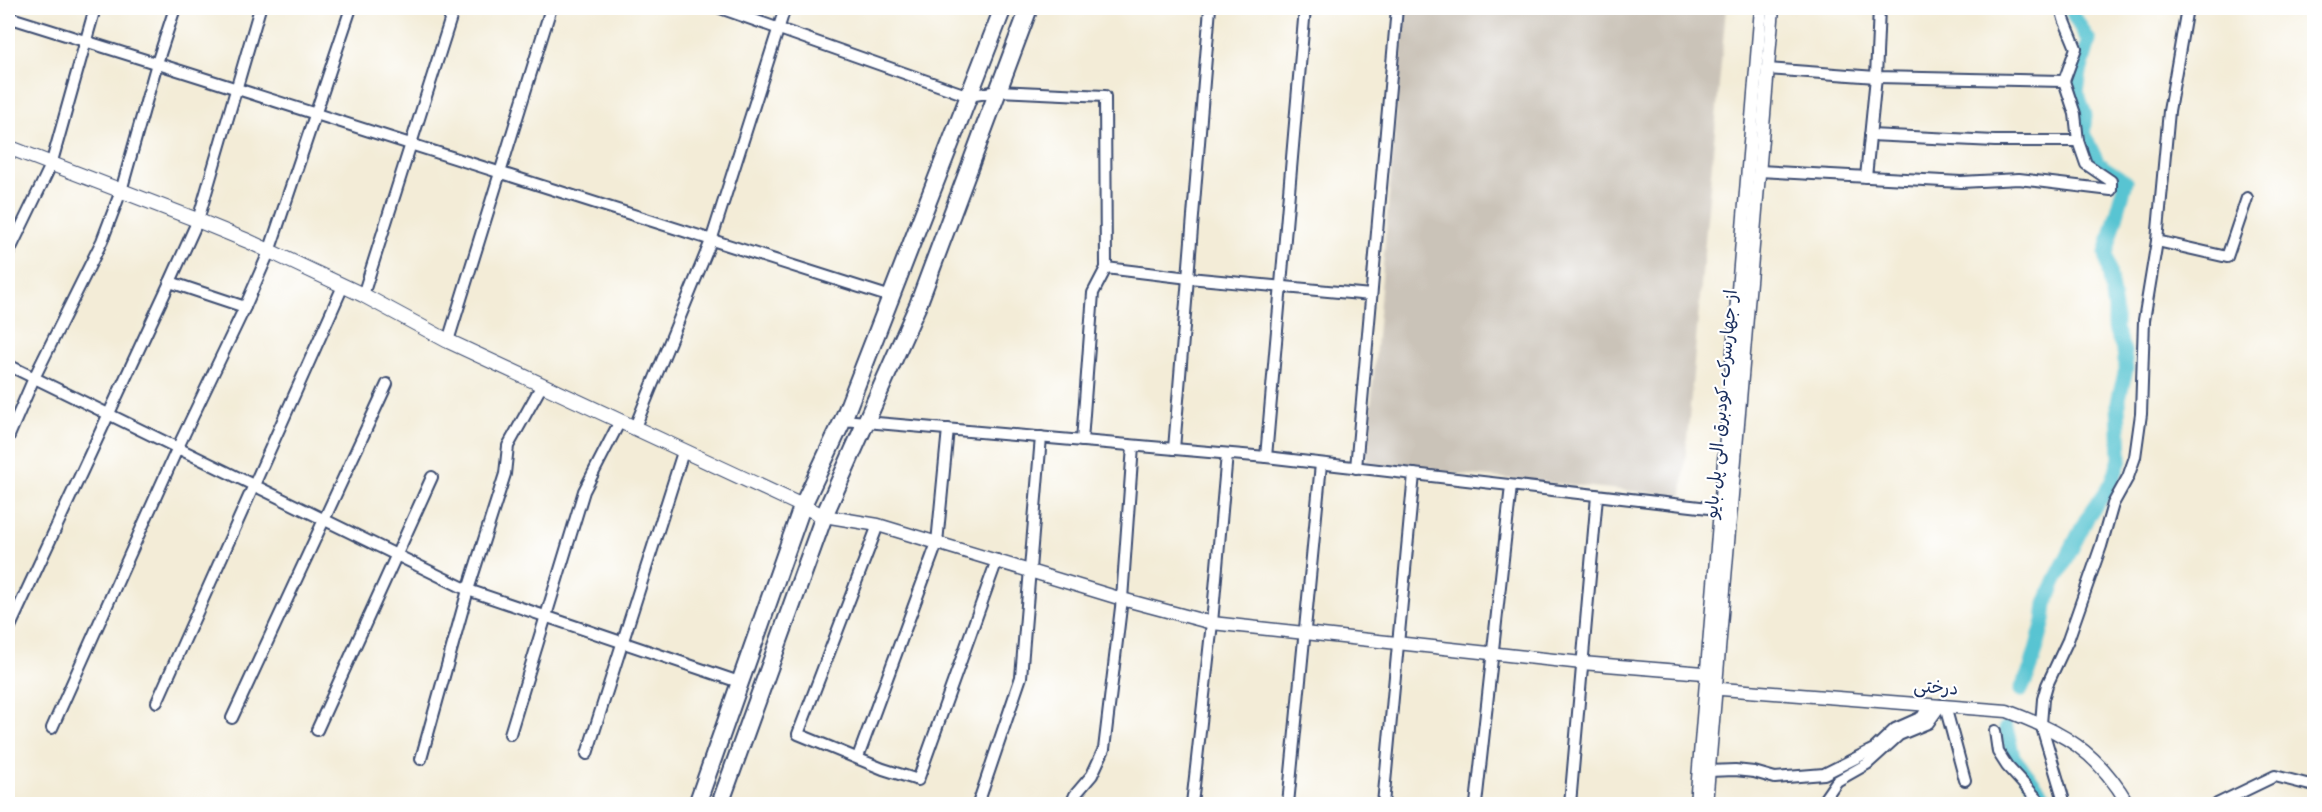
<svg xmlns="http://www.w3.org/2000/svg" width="2322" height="812" viewBox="0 0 2322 812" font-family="'Shantell Sans','Playpen Sans Arabic',sans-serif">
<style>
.industrial{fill:#cac3b8}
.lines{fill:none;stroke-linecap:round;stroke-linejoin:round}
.river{stroke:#59c4d2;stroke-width:15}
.minor-casing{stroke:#3b4b70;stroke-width:14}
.tertiary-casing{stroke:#3b4b70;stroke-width:15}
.secondary-casing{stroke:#3b4b70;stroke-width:16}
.primary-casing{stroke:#3b4b70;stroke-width:20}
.minor{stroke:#fff;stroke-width:10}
.tertiary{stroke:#fff;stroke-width:12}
.secondary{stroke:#fff;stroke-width:14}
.primary{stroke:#fff;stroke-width:16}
.labels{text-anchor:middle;stroke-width:4.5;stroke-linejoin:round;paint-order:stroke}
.street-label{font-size:18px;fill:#1b2f5e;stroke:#fff}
</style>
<rect width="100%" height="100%" fill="#fff"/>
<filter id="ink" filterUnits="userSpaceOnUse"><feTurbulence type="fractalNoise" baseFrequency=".0167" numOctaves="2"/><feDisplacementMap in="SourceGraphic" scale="12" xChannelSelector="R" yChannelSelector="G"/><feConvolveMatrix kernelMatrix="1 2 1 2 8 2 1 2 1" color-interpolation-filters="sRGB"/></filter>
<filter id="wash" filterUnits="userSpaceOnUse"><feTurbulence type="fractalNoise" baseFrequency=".008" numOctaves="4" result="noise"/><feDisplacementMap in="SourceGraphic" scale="24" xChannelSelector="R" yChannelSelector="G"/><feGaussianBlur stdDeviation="1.35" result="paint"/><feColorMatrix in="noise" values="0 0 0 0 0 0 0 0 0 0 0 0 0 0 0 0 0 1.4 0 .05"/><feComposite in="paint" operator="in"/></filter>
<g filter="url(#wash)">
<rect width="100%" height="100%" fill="#f3ecd7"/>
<polygon class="industrial" points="1405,8 1726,8 1682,496 1366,465"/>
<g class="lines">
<g class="river">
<polyline points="2021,690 2031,668 2044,621 2046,604 2055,581 2087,518 2112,483 2120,459 2118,402 2126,369 2124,351 2115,329 2115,309 2106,253 2126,182 2098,164 2083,133 2085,115 2077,92 2080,72 2089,41 2074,16 2072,8"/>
<polyline points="2006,728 2013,757 2043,795 2047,804"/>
</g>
</g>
</g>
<g filter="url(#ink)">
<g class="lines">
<g class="minor-casing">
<g id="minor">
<polyline points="260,8 198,220 170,282 245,307 269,252 351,8"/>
<polyline points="720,8 969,96 998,91 1105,96 1106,268 1093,293 1082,441"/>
<path d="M8,17C303,108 596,205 891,297"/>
<polyline points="1768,69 1876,77 2064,81"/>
<polyline points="1870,135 1995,141 2078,141"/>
<polyline points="1759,171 1961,182 2019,179 2111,190 2111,181 2086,164 2078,141 2075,114 2064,81 2076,48 2064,19 2061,8"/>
<polyline points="1866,177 1876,77 1879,8"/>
<polyline points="2157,241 2227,257 2247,198"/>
<polyline points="8,254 51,165 95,8"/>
<polyline points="1106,268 1189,278 1371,295"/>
<polyline points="363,295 454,8"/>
<polyline points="448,341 551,8"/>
<polyline points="8,365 468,590 739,682"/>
<polyline points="843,420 1266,457 1726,510"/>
<polyline points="635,427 711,241 785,8"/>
<polyline points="8,438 34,378 102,241 121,191 157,63 175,8"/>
<polyline points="1174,449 1210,8"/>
<polyline points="1266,457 1305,8"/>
<polyline points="1356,468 1397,8"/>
<polyline points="878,525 798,734 883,769 918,780 997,560"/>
<polyline points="8,631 170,282"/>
<polyline points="157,702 343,286"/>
<polyline points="1945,706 1965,780"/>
<polyline points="232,718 387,384"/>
<polyline points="52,728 178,447 245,307"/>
<polyline points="317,730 432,477"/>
<polyline points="1995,731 1998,752 2007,766 2042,804"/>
<polyline points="510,734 584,491 620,421"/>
<polyline points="587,754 683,452"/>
<polyline points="858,757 937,543 948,429"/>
<polyline points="421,759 468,590 505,474 508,446 542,385"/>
<polyline points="1708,771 1735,770 1754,772 1775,778 1824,774 1874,749 1895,729 1922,717 1929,705"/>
<polyline points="978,804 1021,677 1041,437"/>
<polyline points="1071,804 1075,795 1092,775 1104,749 1122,599 1133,446"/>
<polyline points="1192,804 1212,623 1227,454"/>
<polyline points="1288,804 1321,464"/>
<polyline points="1383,804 1414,474"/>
<polyline points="1476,804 1511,486"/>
<polyline points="1570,804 1597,496"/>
<polyline points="1821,804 1837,781 1867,764 1899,735 1928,723 1941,705"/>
<polyline points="2065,804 2041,724 2043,699 2047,685 2068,640 2101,546 2113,504 2128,477 2135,457 2141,414 2144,320 2157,241 2169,111 2187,8"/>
<polyline points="2217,804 2275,776 2314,786"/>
</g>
</g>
<g class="tertiary-casing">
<g id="tertiary">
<polyline points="824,516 878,525 1122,599 1212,623 1582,663 1716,674"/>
<path d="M1708,688L2007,711C2063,732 2097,751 2128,804"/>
<polyline points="1696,804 1761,8"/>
<polyline points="1706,804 1773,8"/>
</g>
</g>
<g class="secondary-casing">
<polyline id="secondary" points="8,147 192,218 248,241 363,295 448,341 824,516"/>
</g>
<g class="primary-casing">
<g id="primary">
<polyline points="697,804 802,507 843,420 1003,8"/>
<polyline points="720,804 824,516 918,305 1029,8"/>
</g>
</g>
<use href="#minor" class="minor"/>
<use href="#tertiary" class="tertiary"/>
<use href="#secondary" class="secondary"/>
<use href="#primary" class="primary"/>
</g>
</g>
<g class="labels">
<g class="street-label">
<text transform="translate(1721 404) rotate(-85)" y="6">از جهارسرک-کودبرق الی پل بایو</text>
<text transform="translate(1936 687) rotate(4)" y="6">درختی</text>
</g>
</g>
<rect width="2322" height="812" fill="none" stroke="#fff" stroke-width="30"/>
</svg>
